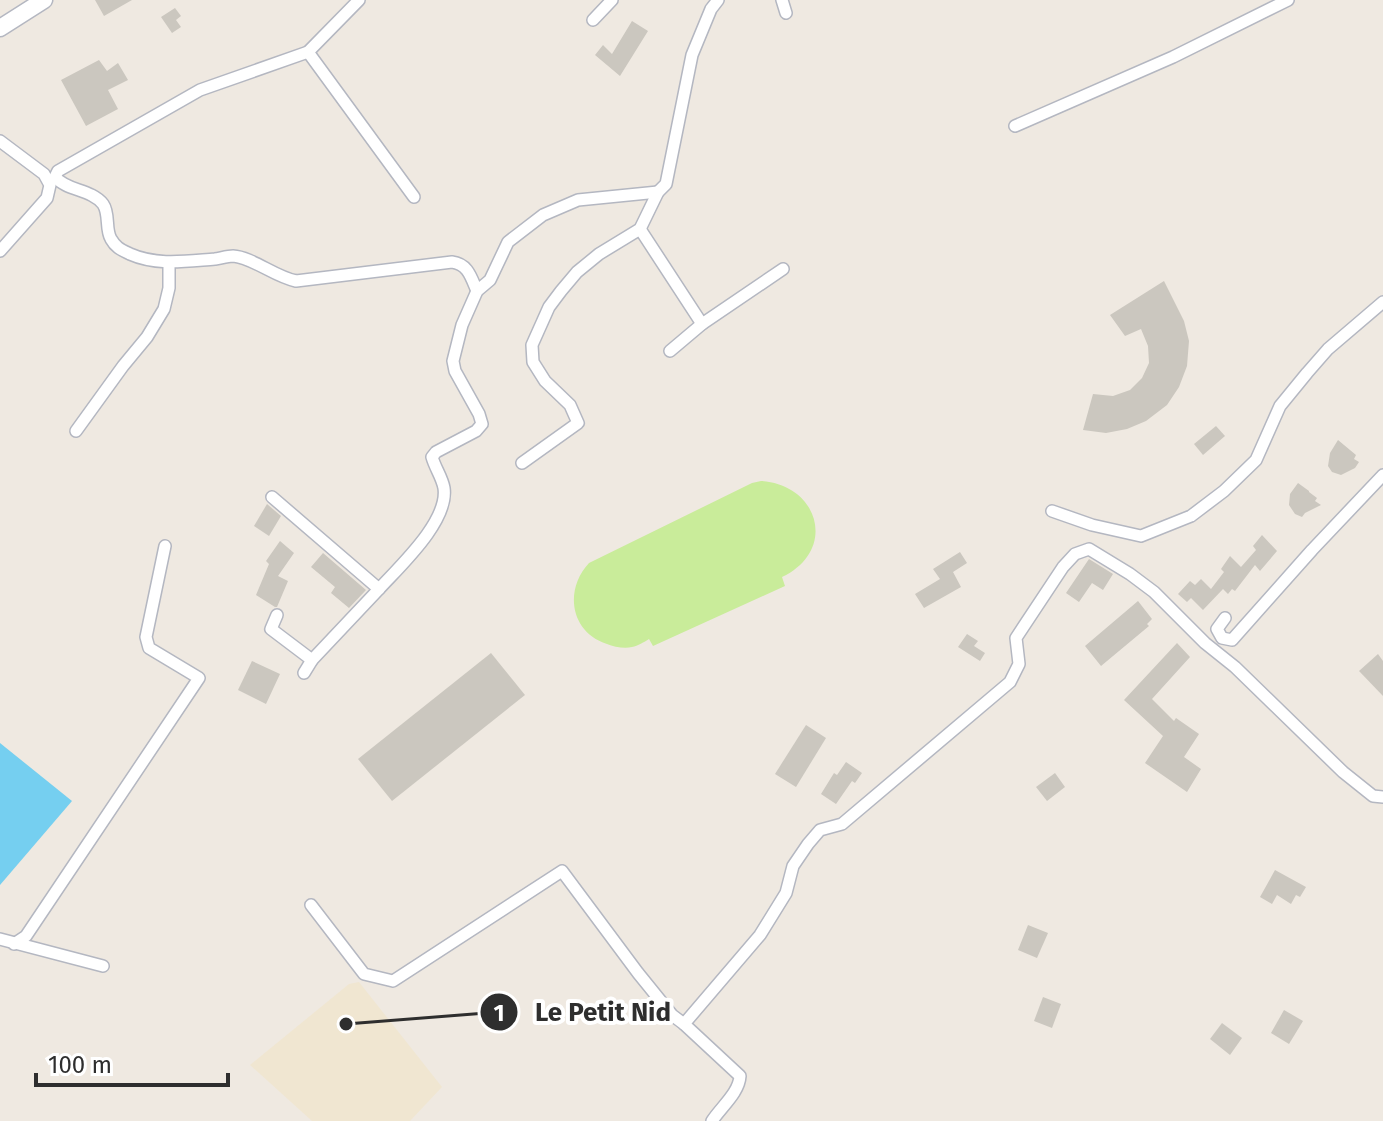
<svg xmlns="http://www.w3.org/2000/svg" width="1383" height="1121" viewBox="0 0 1383 1121" font-family="'Fira Sans',sans-serif">
<style>
.education{fill:#f0e6d1}
.pitch{fill:#c9ec9a}
.water{fill:#75cff0}
.building{fill:#cbc7bf}
.lines{fill:none;stroke-linecap:round;stroke-linejoin:round}
.street-casing{stroke:#b4b7c1;stroke-width:14}
.secondary-casing{stroke:#b4b7c1;stroke-width:19}
.street{stroke:#fff;stroke-width:11}
.secondary{stroke:#fff;stroke-width:16}
.leader{fill:none;stroke:#2e2e2e;stroke-width:3}
.callout-dot{fill:#2e2e2e;stroke:#fff;stroke-width:3}
.mark-label{font-size:24px;text-anchor:middle;font-weight:bold;fill:#fff}
.callout-label{font-size:26px;text-anchor:middle;font-weight:bold;fill:#2e2e2e;stroke:#fff;stroke-width:8;stroke-linejoin:round;paint-order:stroke}
</style>
<rect width="100%" height="100%" fill="#efe9e1"/>
<polygon class="education" points="359,982 442,1087 410,1121 312,1121 250,1065 349,984"/>
<path class="pitch" d="M761,481C819,485 838,550 782,577L785,586L653,646L649,639C644,642 638,646 632,647C625,649 614,647 607,644C570,632 564,590 589,563L752,483Z"/>
<polygon class="water" points="0,743 72,801 0,885"/>
<g class="building">
<polygon points="95,0 132,0 104,16"/>
<polygon points="175,8 181,16 176,20 181,27 172,33 161,17"/>
<polygon points="632,21 648,31 620,76 595,55 603,45 612,54"/>
<polygon points="99,60 107,71 118,63 128,80 108,90 118,109 86,126 61,80"/>
<polygon points="1164,281 1184,321 1189,341 1187,366 1179,387 1167,405 1146,421 1127,429 1106,433 1083,430 1093,394 1113,396 1130,390 1142,378 1149,363 1148,346 1141,329 1125,336 1110,315"/>
<polygon points="1216,426 1225,436 1203,455 1194,444"/>
<polygon points="1338,440 1356,455 1354,459 1359,462 1355,468 1341,475 1332,472 1328,466 1330,453"/>
<polygon points="1298,483 1309,491 1309,492 1317,498 1315,501 1321,505 1305,513 1302,517 1295,514 1289,505 1290,494"/>
<polygon points="267,504 281,516 269,536 254,526"/>
<polygon points="1262,535 1277,551 1260,571 1255,565 1235,591 1232,589 1228,594 1223,589 1203,610 1191,598 1187,602 1178,594 1190,581 1195,585 1201,579 1211,589 1224,572 1221,569 1230,556 1241,567 1256,550 1253,546"/>
<polygon points="280,541 294,553 278,576 288,581 277,607 275,607 256,595 269,564 266,561"/>
<polygon points="960,552 967,563 953,572 961,587 924,608 915,594 940,579 933,569"/>
<polygon points="323,553 366,590 349,608 331,593 335,587 311,567"/>
<polygon points="1089,559 1113,574 1103,590 1092,583 1079,602 1066,593"/>
<polygon points="1138,601 1152,619 1147,624 1149,626 1101,666 1085,646"/>
<polygon points="967,634 978,641 974,646 985,653 980,661 958,647"/>
<polygon points="1177,643 1190,657 1152,699 1174,721 1176,718 1199,734 1184,757 1201,769 1187,792 1145,763 1163,736 1124,700"/>
<polygon points="491,653 525,695 392,801 358,759"/>
<polygon points="1378,654 1383,661 1383,696 1359,671"/>
<polygon points="252,661 280,674 266,704 238,690"/>
<polygon points="806,725 826,738 796,787 775,774"/>
<polygon points="846,762 862,773 855,783 852,781 836,804 821,794 834,773 837,775"/>
<polygon points="1055,773 1065,787 1047,801 1036,787"/>
<polygon points="1275,870 1306,887 1300,897 1296,895 1291,904 1277,895 1272,904 1260,897"/>
<polygon points="1028,925 1048,933 1037,958 1018,950"/>
<polygon points="1043,997 1061,1004 1052,1028 1034,1021"/>
<polygon points="1284,1010 1303,1021 1289,1044 1271,1033"/>
<polygon points="1222,1023 1242,1038 1230,1055 1210,1039"/>
</g>
<g class="lines">
<g class="street-casing">
<g id="street">
<path d="M359,0L308,52L200,90L58,171L55,177C67,191 91,189 103,204C110,214 105,229 111,239C116,248 122,250 130,254C157,266 187,261 215,259C221,258 228,256 233,256C252,257 275,277 296,281L452,262C468,264 471,277 477,291"/>
<polyline points="782,0 786,13"/>
<polyline points="593,20 612,0"/>
<polyline points="308,52 414,197"/>
<polyline points="1015,126 1173,57 1288,0"/>
<polyline points="0,141 44,174 50,185 47,198 0,251"/>
<polyline points="640,229 702,324"/>
<polyline points="670,351 702,324 783,269"/>
<polyline points="76,431 123,366 147,337 164,309 169,288 169,263"/>
<polyline points="522,463 578,423 570,405 545,381 533,362 532,345 549,307 561,291 577,272 599,254 640,229 658,192 666,184 692,55 711,9 718,0"/>
<path d="M272,497L379,589C400,566 449,521 444,488C442,477 435,468 432,457L436,452L476,431L482,424L479,414L455,371L453,361L462,325L477,291L490,280L508,242L543,215L578,200L658,192"/>
<polyline points="1052,511 1092,525 1141,536 1191,516 1224,491 1256,460 1280,406 1307,373 1328,349 1383,302"/>
<polyline points="277,615 271,629 312,660"/>
<polyline points="1225,618 1217,629 1222,638 1232,640 1312,550 1383,475"/>
<polyline points="304,673 312,660 379,589"/>
<polyline points="311,905 364,974 393,981 562,871 638,973 672,1015 684,1024"/>
<polyline points="0,939 103,966"/>
<polyline points="14,944 26,936 199,678 149,648 146,637 165,546"/>
<path d="M712,1121C721,1107 739,1093 740,1076L684,1024L760,935L786,893L793,866L808,844L820,830L842,824L1010,682L1019,664L1016,638L1063,567L1075,554L1089,549L1130,574L1154,592L1205,643L1235,667L1343,772L1373,796L1383,797"/>
</g>
</g>
<g class="secondary-casing">
<polyline id="secondary" points="0,28 44,0"/>
</g>
<use href="#street" class="street"/>
<use href="#secondary" class="secondary"/>
</g>
<path class="leader" d="M346 1024L499 1012"/>
<g class="callout-dot">
<circle cx="346" cy="1024" r="8"/>
<circle cx="499" cy="1012" r="20"/>
</g>
<g class="mark-label">
<text x="499" y="1021">1</text>
</g>
<g class="callout-label">
<text x="603" y="1021">Le Petit Nid</text>
</g>
<path d="M36 1073v12h192v-12" fill="none" stroke="#2e2e2e" stroke-width="4"/>
<text x="48" y="1073" font-size="24" fill="#2e2e2e" stroke="#ffffff" stroke-width="6" paint-order="stroke">100 m</text>
</svg>
